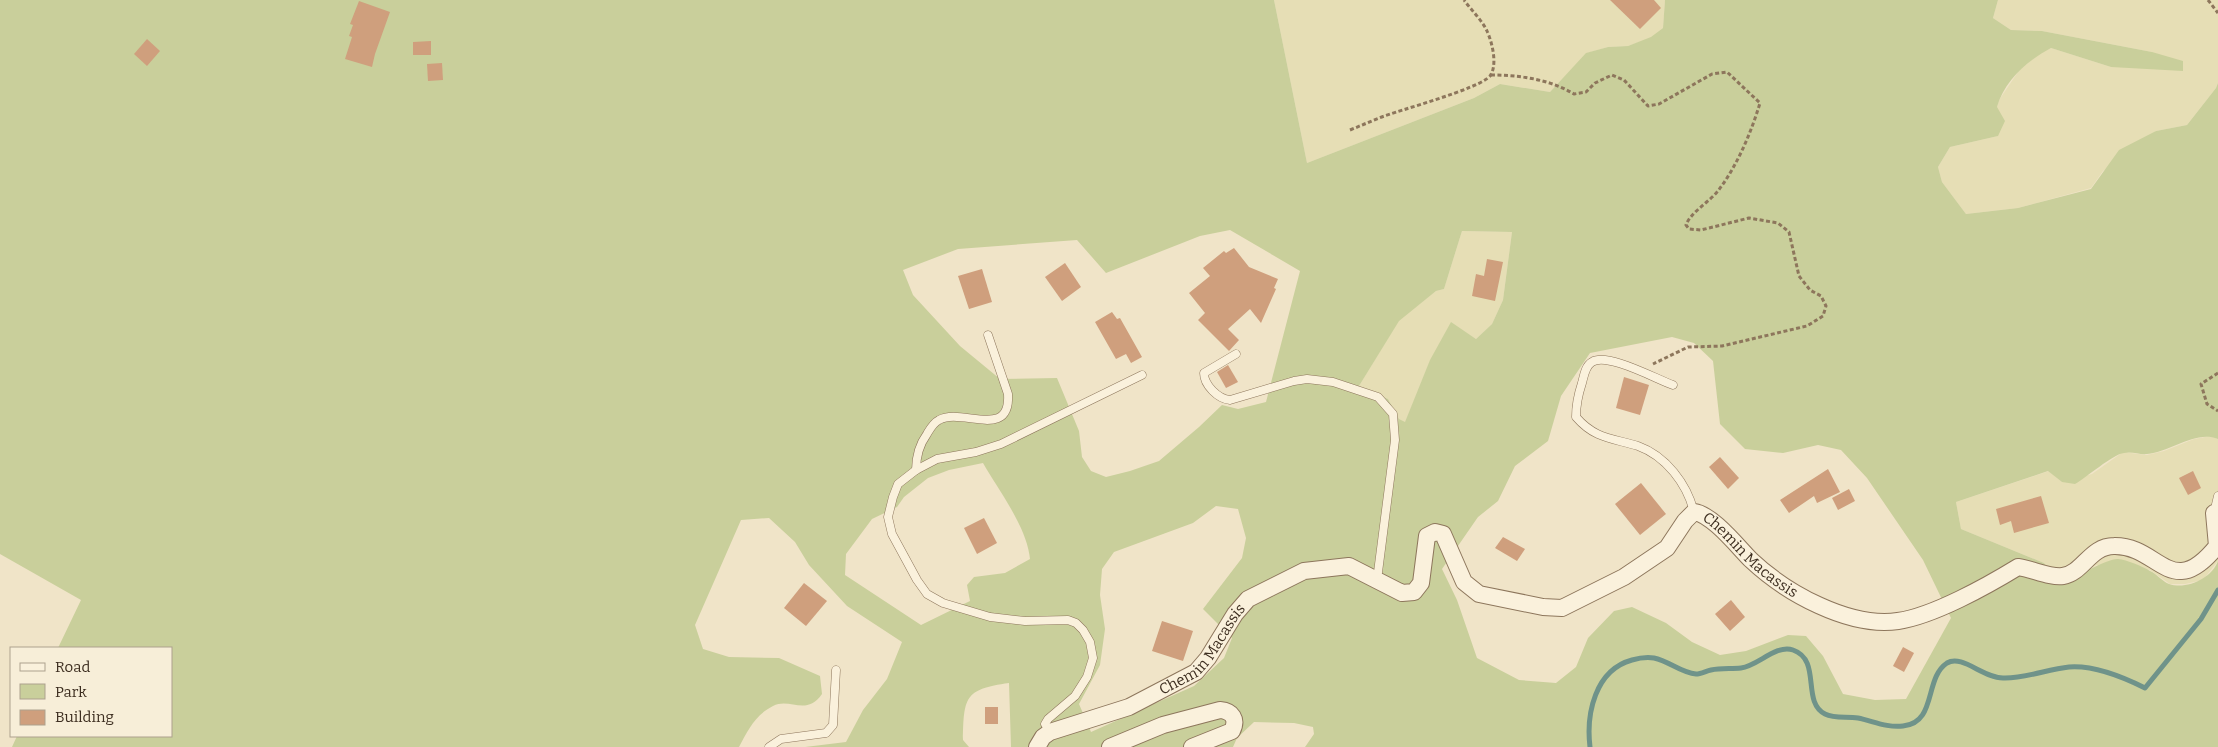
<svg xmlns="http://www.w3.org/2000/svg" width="2218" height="747" viewBox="0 0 2218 747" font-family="Bitter,serif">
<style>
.farmland{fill:#e6deb5}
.green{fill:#c9cf9b;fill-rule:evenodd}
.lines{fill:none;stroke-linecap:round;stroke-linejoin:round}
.stream{stroke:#6f938a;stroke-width:5}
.building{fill:#cf9f7d}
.service-casing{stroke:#8d765c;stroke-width:9}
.minor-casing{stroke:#8d765c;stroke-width:18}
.path{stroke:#8d765c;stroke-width:3;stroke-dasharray:4 2.5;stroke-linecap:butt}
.service{stroke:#faf1dc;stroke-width:8}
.minor{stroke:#faf1dc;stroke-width:16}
.labels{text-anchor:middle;stroke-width:4.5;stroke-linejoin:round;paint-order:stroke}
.street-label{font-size:15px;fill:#3d2e20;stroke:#f7eed8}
</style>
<rect width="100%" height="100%" fill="#f0e4c8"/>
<g class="farmland">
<polygon points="1274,0 1665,0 1663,28 1651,38 1628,46 1608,47 1587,53 1550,92 1500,84 1474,98 1307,163"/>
<polygon points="1998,0 2218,0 2218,83 2216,88 2187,125 2156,131 2103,171 2091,188 2018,208 1966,214 1942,182 1938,167 1950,147 1998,136 1997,107 1999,100 2018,72 2038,54 2051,48 2111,67 2152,52 2042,31 2011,30 1993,18"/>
<polygon points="1462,231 1512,232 1503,300 1492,324 1476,339 1451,323 1430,361 1405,423 1399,419 1388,399 1359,386 1399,320 1436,291 1444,289"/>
<polygon points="2211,436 2218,439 2218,561 2203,580 2185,584 2170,584 2150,570 2096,565 2085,573 2061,583 2044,563 1961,529 1956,502 2049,471 2062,482 2092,474 2123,452 2147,455 2164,451 2194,439"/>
</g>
<path class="green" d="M0,0H1274L1307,163L1474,98L1500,84L1550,92L1586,53L1608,47L1628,46L1651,37L1663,28L1665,0H1998L1993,18L2011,30L2042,31L2152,52L2183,61V71L2111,67L2051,48C2028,60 2004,81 1997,107L2005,121L1998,136L1950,147L1938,167L1942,182L1966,214L2018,208L2091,189L2119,150L2156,131L2187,125L2216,88L2218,83V439C2195,430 2171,452 2147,454C2140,455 2132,451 2124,453C2113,454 2086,478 2075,484L2062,482L2048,471L1956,502L1961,529L2044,563L2061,583C2073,578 2109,558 2118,559C2127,560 2142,566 2150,571C2157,574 2163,582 2169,584C2187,590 2212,578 2218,561V747H1305L1314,734L1313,727L1294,723L1254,722L1237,738L1233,747H1011L1009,683C964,689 964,698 963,740L969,747H805L846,742L863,710L887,679L902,642L847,606L809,565L795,542L769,518L741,520L695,625L703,649L729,657L779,658L820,676L822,694C806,717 790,697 773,706C755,715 748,730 739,747H12L17,736H171V648H58L81,600L0,554ZM1230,230L1300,271L1266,402L1238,409L1222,405L1199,427L1159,461L1130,471L1106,477L1091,471L1082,457L1079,431L1057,378L1000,379L960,346L913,295L903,270L958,249L1077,240L1106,273L1200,236ZM1462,231L1512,232L1503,300L1492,324L1476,339L1451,322L1430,360L1405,422L1399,419L1388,399L1359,386L1399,321L1436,291L1444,289ZM1672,337L1694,343L1713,361L1720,424L1745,449L1783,453L1818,445L1841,450L1867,478L1923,560L1951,618L1906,699L1875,700L1843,694L1823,656L1806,636L1788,635L1746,651L1720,655L1692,642L1666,623L1632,607L1614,611L1588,638L1576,667L1556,683L1519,680L1477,658L1457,600L1442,569L1478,517L1498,501L1515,466L1548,441L1561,396L1590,353ZM983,463C999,491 1027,527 1030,559L1005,573L974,577L967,585L970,601L921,625L845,575L846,554L872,519L897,507L904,497L928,478L949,470ZM1216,506L1238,509L1246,538L1242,558L1203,609L1232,638L1224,658L1194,686L1091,732L1079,704L1100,665L1105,629L1100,595L1102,569L1114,552L1193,523Z"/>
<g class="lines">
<path class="stream" d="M1590,747C1586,714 1595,670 1632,660C1639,658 1647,657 1654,658C1669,661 1681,673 1696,674C1701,674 1706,671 1711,670C1721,668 1731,669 1741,668C1758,666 1776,644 1793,650C1822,660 1801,702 1825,714C1835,719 1847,716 1858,718C1873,721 1887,728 1903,726C1937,723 1924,678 1947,663C1962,654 1983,678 2003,678C2024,679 2048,669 2069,667C2094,665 2123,677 2145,688L2201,619L2218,590"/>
</g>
<g class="building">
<polygon points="1610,0 1654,0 1661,8 1640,29"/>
<polygon points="359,1 390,12 375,54 372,67 345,59 352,37 349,36 353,25 350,24"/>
<polygon points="147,39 160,51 147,66 134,54"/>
<polygon points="431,41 431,55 413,55 413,42"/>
<polygon points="442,63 443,80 428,81 427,64"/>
<polygon points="1234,248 1249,267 1278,279 1274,288 1276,289 1261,323 1250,309 1228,329 1239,340 1229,351 1198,320 1205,313 1189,293 1210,276 1203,268 1224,251 1226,253"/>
<polygon points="1487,259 1503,262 1495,301 1472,296 1476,274 1484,276"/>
<polygon points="1065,263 1081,287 1062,301 1045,277"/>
<polygon points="982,269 992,302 969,309 958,276"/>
<polygon points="1112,312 1117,319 1120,318 1142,357 1131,363 1126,354 1116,359 1095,322"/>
<polygon points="1228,365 1238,382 1226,388 1217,372"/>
<polygon points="1624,377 1649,385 1640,415 1616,408"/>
<polygon points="1720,457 1739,478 1728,489 1709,467"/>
<polygon points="1828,469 1840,492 1817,503 1814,496 1789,513 1780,500"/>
<polygon points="2193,471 2201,488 2188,495 2179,478"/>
<polygon points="1641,483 1666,514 1640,535 1615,504"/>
<polygon points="1849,489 1855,501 1838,510 1832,498"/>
<polygon points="2041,496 2049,523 2014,533 2011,521 2000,525 1996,509"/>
<polygon points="984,518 997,543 977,554 964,528"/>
<polygon points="1503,537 1525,549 1517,561 1495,548"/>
<polygon points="804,583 827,601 806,626 784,608"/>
<polygon points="1731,600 1745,617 1730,631 1715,614"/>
<polygon points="1162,621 1193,631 1183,661 1152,651"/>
<polygon points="1903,647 1914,653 1904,672 1893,666"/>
<rect x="985" y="707" width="13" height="17"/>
</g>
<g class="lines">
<g class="service-casing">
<g id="service">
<path d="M1236,354L1204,373C1204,385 1218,399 1230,400L1294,381L1307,379L1333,382L1378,397L1393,414L1395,440L1377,580"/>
<path d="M1673,385C1656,379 1607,352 1592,362C1585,366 1584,376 1582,383C1578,395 1576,405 1576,417C1595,439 1612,438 1638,446C1666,456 1687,484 1694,512"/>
<path d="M916,470C916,457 919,445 927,434C930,429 933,423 939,420C961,407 1011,441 1008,394L988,335"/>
<polyline points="2214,513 2218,496"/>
<polyline points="1050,732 1045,724 1048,719 1075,696 1087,677 1093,658 1090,642 1083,630 1076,623 1068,620 1025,621 990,617 943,603 927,594 917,580 892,534 888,517 893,497 898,484 916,470 937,459 976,452 1001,444 1142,375"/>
<polyline points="769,747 781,739 826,733 833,725 836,670"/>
</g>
</g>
<g class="minor-casing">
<g id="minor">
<path id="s1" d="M1037,747L1043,737L1050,732L1129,707L1196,672L1208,658L1235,614L1248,599L1304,571L1349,566L1402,593L1414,592L1421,583L1427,536L1435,532L1443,534L1464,582L1479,594L1543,607L1562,608L1624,577L1667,548L1685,521L1694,512C1712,514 1738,547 1751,560C1786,593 1849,628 1898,621C1933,616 1987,586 2018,567C2032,569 2051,578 2063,576C2083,573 2090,546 2114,546C2159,545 2171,603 2217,546L2214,513"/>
<path d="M1110,747L1163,725L1220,710C1232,711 1238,719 1232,731L1192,747"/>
</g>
</g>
<g class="path">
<polyline points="2208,0 2218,13"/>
<path d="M1491,75C1519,75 1549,79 1574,94L1586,92L1595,83L1612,75L1624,80L1648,106L1659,104L1712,74L1727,72L1760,103C1751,133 1737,166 1718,191C1708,203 1691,212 1686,225L1689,229L1701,230L1749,218L1778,223L1789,232L1799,276L1810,290L1821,296L1826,306L1823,316L1807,326L1722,346L1688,347L1653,364"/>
<path d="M1350,130C1360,126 1369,122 1379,118C1399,110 1479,89 1490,76C1498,65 1492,42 1487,31C1482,20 1471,10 1464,0"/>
<polyline points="2218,373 2201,384 2207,404 2218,411"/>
</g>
<use href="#service" class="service"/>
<use href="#minor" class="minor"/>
</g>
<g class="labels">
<g class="street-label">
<text dy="5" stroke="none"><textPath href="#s1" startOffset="918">Chemin Macassis</textPath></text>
<text dy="5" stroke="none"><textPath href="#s1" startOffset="199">Chemin Macassis</textPath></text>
</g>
</g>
<rect x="10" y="647" width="162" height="90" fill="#f7eed8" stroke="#ada18e"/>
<rect x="20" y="663" width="25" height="8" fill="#faf1dc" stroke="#ada18e"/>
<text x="55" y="672" font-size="15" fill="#3d2e20">Road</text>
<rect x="20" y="684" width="25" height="15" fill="#c9cf9b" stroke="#ada18e"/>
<text x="55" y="697" font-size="15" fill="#3d2e20">Park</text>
<rect x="20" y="710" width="25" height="15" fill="#cf9f7d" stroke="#ada18e"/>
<text x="55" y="722" font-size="15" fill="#3d2e20">Building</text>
</svg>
